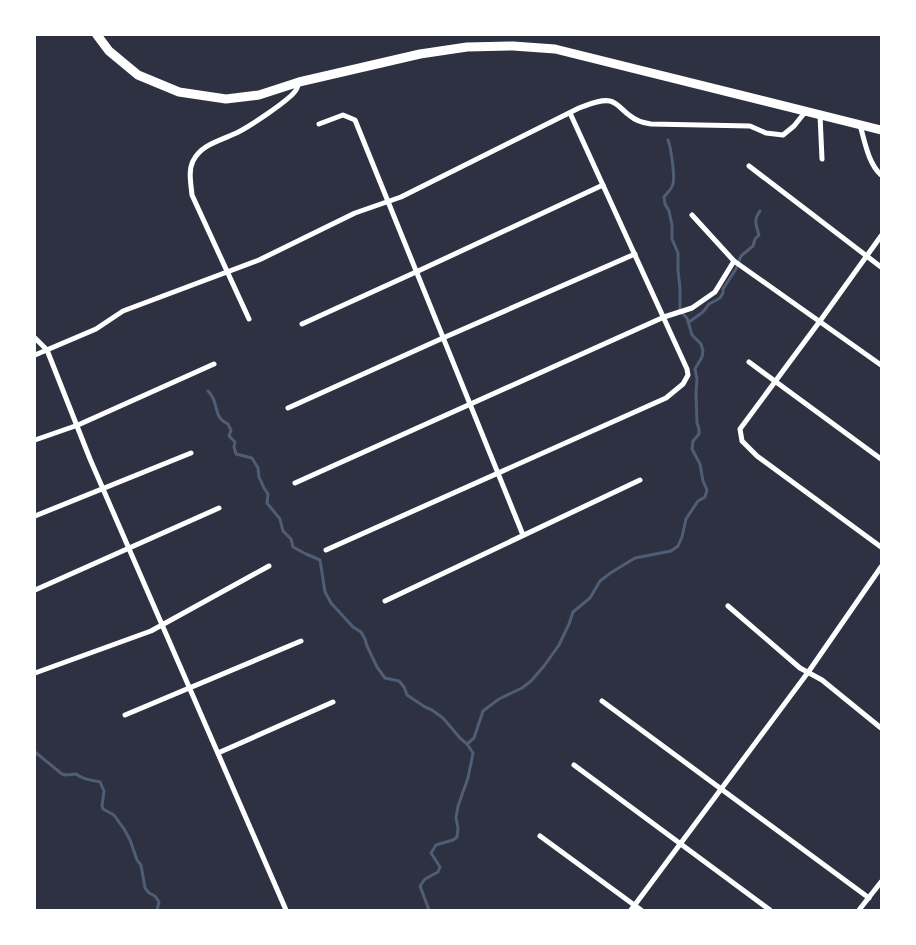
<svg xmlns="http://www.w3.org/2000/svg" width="916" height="945" viewBox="0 0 916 945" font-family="Quicksand,sans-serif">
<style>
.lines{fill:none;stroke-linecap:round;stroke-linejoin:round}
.stream{stroke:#4f5d75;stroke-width:3}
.minor{stroke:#fff;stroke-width:5}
.trunk{stroke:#fff;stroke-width:9}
</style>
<rect width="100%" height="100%" fill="#2d3142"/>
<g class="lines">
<g class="stream">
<path d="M689,322L703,312L709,304L720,298L723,293V289L736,269L741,256L753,246L755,239L759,235C756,224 753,221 760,211"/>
<path d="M208,391C210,393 212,396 213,398C218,409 215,418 228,424L231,430L229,436L235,442L234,447L236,454L252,458L258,468L259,477L264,488L268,494L267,503L280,519L283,531L291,539L293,547L306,554L320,560L325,592L331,603L353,627L361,632L365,639L367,646L377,667L385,678L399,681L404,687L407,695L425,707L432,710L443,718L460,738L467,744L473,753L468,778L458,806L456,818L458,828L457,837L453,840L436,845L431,853L440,867L438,872L425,879L420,886L429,910"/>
<path d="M467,744L474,738L483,711L499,699L522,688L531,681L544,666L559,645L569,624L573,612L590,598L600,581L612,572L635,558L671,551L678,546L682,537L686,519L698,501L705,497L707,490L703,481L700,464L692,449L693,441L699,434V429L697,423L696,393L697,379L695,369L702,357L703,351L701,344L692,335L687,318L683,314L680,309V288L678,270V253L672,239V225L669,211L665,204L664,197C667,193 672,189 673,184C675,177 671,147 668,140"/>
<path d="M35,752L62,774L66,775L76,774C84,780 91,780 100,782L104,791L102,806L103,809L114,815L124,829L130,840L137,860L141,865L145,888L149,893L155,896L159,902L157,910"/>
</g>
<g class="minor">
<polyline points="820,115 822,159"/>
<polyline points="319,124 343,115 355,120 523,535"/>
<path d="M860,125C865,142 868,163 881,175"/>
<polyline points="749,166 881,267"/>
<polyline points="692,215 734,261 881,365"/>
<polyline points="881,236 820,321 740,429 742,441 757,456 881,547"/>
<path d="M249,319L192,195C191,184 188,171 193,161C201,145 219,141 234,134C246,129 290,100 296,90C297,88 298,85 299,83"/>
<polyline points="302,324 416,272 603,185"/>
<polyline points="35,338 47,350 90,459 286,910"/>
<path d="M35,355L96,329L123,311L259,260L355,213L401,197L579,108C588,105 600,99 610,101C618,103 623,111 629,115C636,121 643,123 651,124L750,126L766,133L783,135L794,126L806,111"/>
<polyline points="749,362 881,459"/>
<polyline points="288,408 443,338 635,254"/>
<polyline points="35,440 78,425 214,364"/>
<polyline points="295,483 664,317 692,308 715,292 734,261"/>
<polyline points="35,516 191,453"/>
<polyline points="326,550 666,398 683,384 688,375 687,369 570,113"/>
<polyline points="35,590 219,508"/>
<polyline points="385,601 640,480"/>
<polyline points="728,606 800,668 822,680 881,728"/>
<polyline points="35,673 151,631 269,566"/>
<polyline points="602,701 869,898"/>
<polyline points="125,715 301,641"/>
<polyline points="218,753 333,702"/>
<polyline points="574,765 770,910"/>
<polyline points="540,836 641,910"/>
<polyline points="631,910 809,671 881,567"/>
<polyline points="859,910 881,882"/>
</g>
<polyline class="trunk" points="97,35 109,51 138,75 179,92 226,99 259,95 299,82 420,54 467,47 513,46 555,49 881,130"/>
</g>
<rect width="916" height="945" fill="none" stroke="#ffffff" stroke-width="72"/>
</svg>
